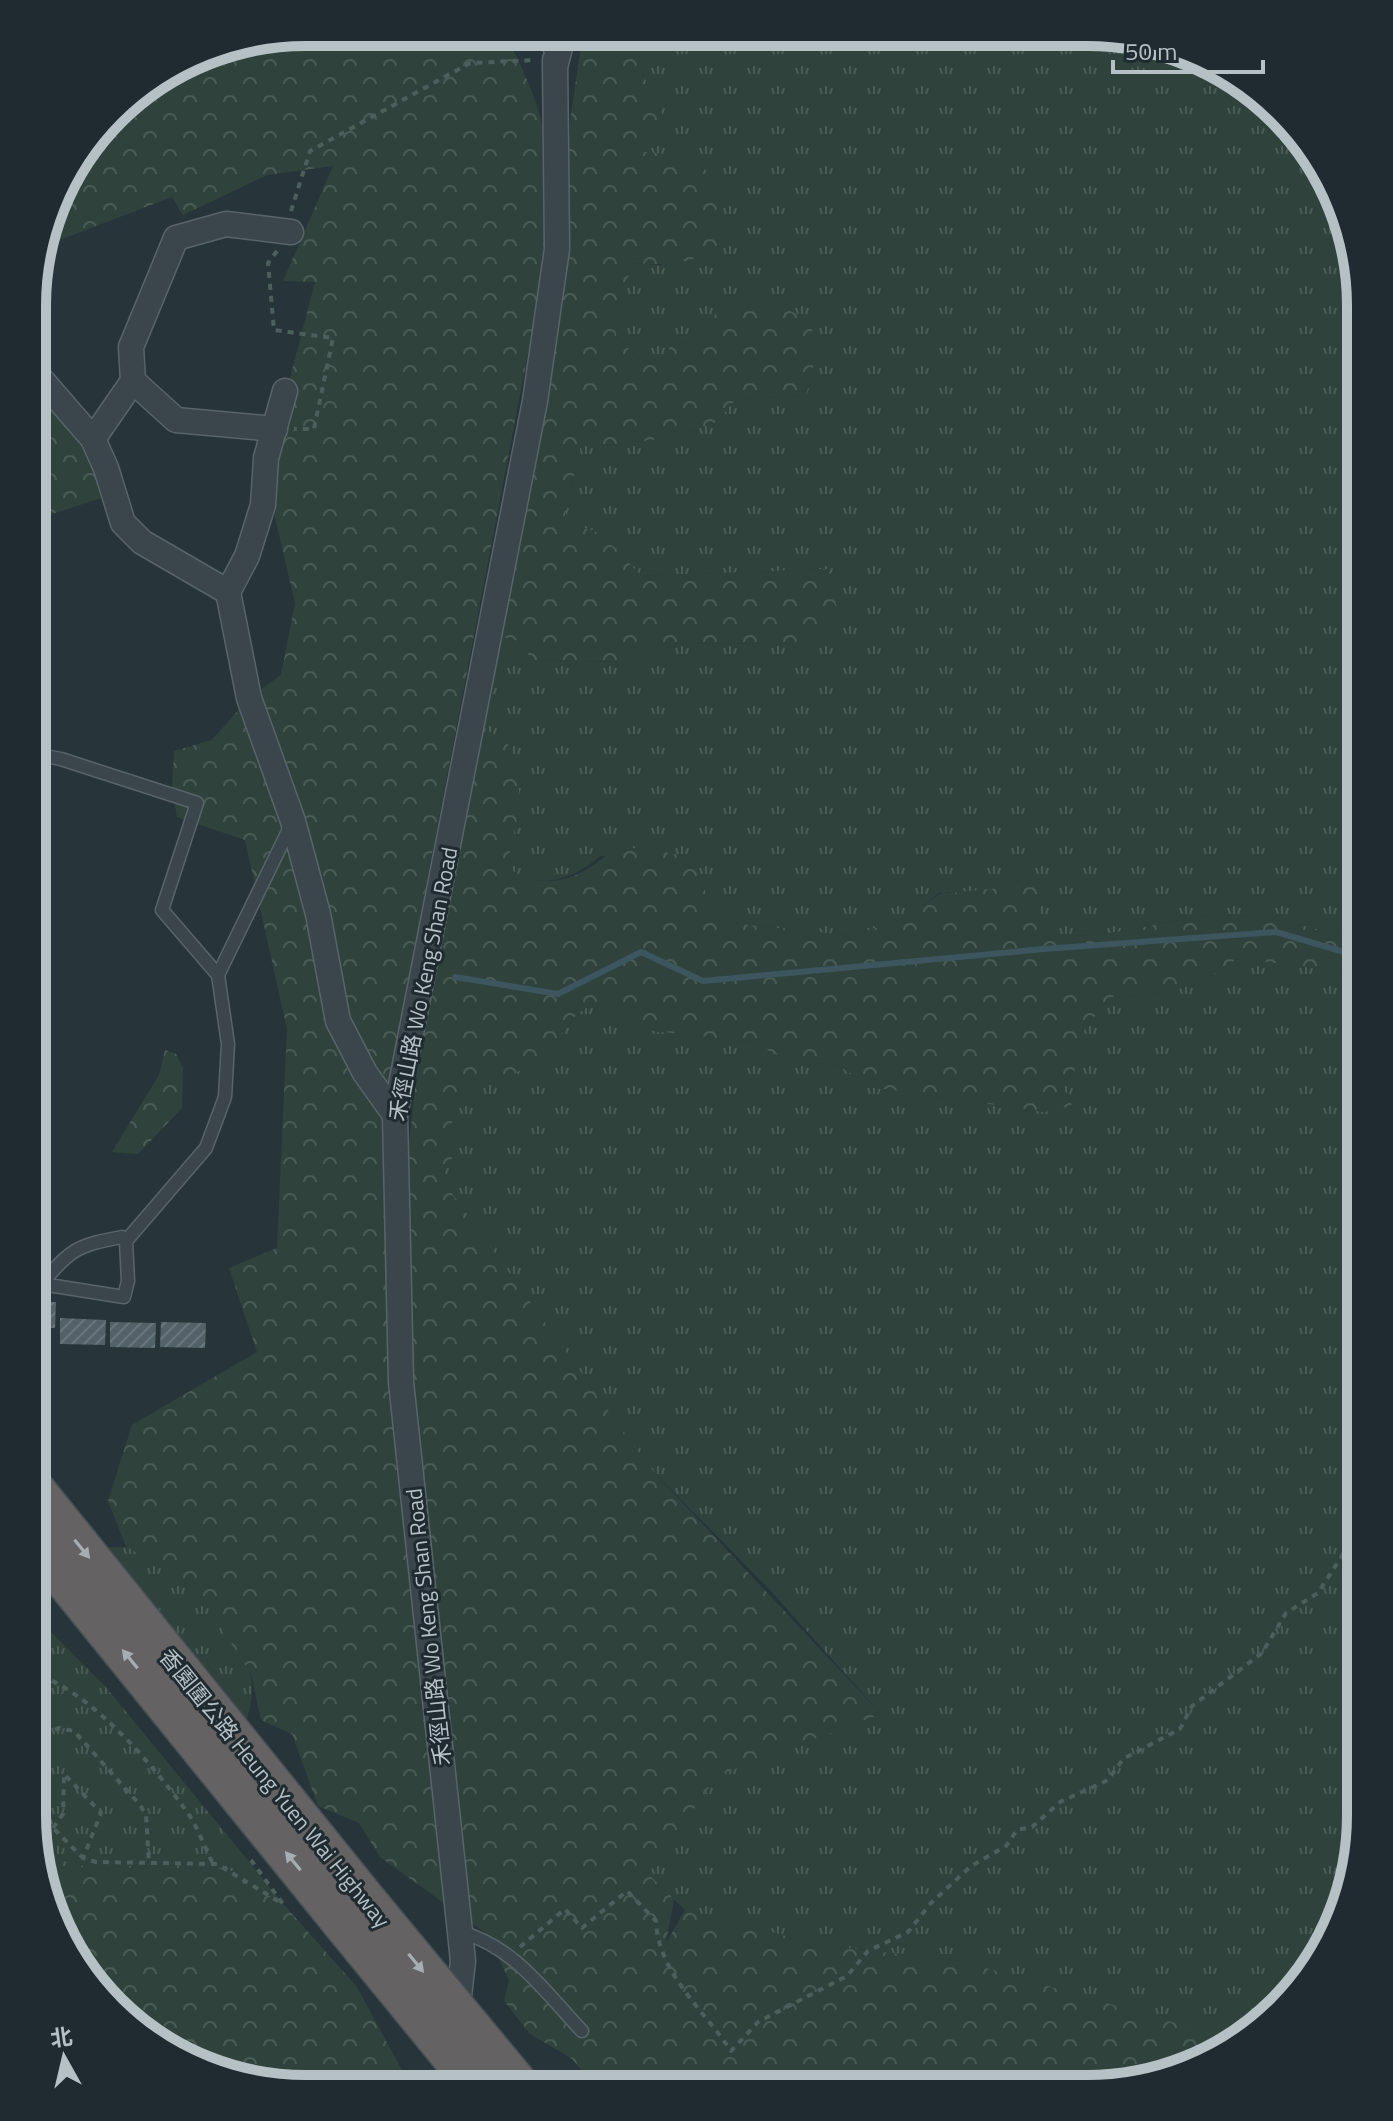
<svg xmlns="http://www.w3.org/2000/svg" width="1393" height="2121" viewBox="0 0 1393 2121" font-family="'Titillium Web','Noto Sans SC',sans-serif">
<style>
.grass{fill:url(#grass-tufts)}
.forest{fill:url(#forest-crowns)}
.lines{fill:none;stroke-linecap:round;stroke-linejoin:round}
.stream{stroke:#3c555f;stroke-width:6}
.building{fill:url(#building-hatch)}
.service-casing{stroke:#586469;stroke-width:15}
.minor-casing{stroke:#586469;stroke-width:27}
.trunk-casing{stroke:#455156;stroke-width:43}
.path{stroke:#4d5f5c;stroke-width:4;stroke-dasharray:6 6;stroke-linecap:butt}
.service{stroke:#3a464b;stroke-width:12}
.minor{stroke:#3a464b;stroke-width:24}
.trunk{stroke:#646262;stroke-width:40}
.trunk-bridge-casing{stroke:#455156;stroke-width:43;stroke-linecap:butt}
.trunk-bridge{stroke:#646262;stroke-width:40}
.oneway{fill:#a6aeb2}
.labels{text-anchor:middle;stroke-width:6;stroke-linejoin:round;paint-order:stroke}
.street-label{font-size:22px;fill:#b6c1c6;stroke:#1f2b30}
.rim{fill:none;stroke:#b6c1c6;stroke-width:10}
</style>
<defs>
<pattern id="grass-tufts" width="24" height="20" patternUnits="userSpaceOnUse" patternTransform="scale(2)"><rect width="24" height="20" fill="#2f433c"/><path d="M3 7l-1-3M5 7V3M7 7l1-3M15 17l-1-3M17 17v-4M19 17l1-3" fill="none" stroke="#4b5c57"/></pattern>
<pattern id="forest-crowns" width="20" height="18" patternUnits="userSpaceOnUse" patternTransform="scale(2)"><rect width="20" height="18" fill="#2f433c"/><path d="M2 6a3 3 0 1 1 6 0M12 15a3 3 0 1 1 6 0" fill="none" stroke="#4b5c57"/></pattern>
<pattern id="building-hatch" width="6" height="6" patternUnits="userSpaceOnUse" patternTransform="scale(2)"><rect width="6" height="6" fill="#526268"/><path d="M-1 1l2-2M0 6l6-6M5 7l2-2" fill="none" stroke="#69777c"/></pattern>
</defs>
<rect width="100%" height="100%" fill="#27353a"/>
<g class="grass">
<path d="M648,33L1123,34L1253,88L1340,201L1361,306V943C1312,925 1262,914 1210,916C1161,918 1084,950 1040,928V888L939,893L913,915L852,936L731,923L707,896L694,858L600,856C575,879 534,893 507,866L511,844L481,726L498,636L527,643L530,660L621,662L670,643L802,644L828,569L641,576L603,535L564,520L583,435L604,446L673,437L716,422L736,399L806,396L704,340L671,345L662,360H640L616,336L630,263L662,265L639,153L663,116L641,70Z"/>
<path d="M1238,958L1328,970L1361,980L1360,1833L1340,1919L1305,1981L1224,2044L962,1961L821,1945L685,1910L648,1874L718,1775L881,1714L771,1591L649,1467L440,1178L452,1159L448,1137L463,1082L540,1060L578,1013L589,1006L613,1010L654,1031L752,1042L788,1061L839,1065L870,1087L1045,1112L1072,1099L1057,1083L1074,1073L1082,1032L1109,997C1167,994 1190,992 1238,958Z"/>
<path d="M93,1547H128L196,1589L249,1670C255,1690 251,1709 243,1728Z"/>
<polygon points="38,1619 105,1686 286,1907 228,1869 71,1867 42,1840"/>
</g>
<g class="forest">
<path d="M306,32L505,33C520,64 537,96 543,130C552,179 544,241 540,291L405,995L395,1115L409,1144L420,1041L481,726L508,744L518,777L520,805L507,866C526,885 558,885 582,872C600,863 608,849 632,848C651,847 675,855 694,858L707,896L731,923L852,936L913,915L939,894L1030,885L1040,887V928C1083,950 1162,918 1210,916C1262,914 1312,925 1361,943V980L1328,970L1238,958C1190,992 1167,994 1109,997L1083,1032L1074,1073L1057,1083L1072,1099L1071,1106L1045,1112L870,1087L839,1065L788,1061L752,1042L654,1031L613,1010L589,1006L578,1013L540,1060L491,1086L463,1083L448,1137L452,1159L441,1178L649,1467L881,1714L718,1775L648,1874L674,1899L666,1943L685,1910L821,1945L962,1961L1230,2039L1192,2068L1087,2089L602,2088L590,2080L571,2058L530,2034L504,2001L509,1980L487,1934L380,1857L359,1823L318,1806L292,1734L261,1720L251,1674L196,1589L126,1546L108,1501L132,1425L257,1352L229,1268L277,1248L287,1029L245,840L177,817L172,788L174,751L212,740L249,698L281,675L295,603L265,474L315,282L283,281L333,166L267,175L183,215L172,197L49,244L44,242L69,170L126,100L218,47Z"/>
<path d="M583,33H648L641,70L663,116L640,152C669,152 719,162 723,198C724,212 721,229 720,243C688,267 670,265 631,263L616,336L640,360H662L671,345L704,340L716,312C756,297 772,299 809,321L818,347L806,396L736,399L716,422L673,437L604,446L583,435L564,520L603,535L641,576L828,569L841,628L802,644L670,643L622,662L529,660L527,643L498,636L565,263L570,120Z"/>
<polygon points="34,383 97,462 101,498 34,520"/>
<polygon points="165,1050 176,1054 183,1068 182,1108 138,1154 112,1152 159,1075"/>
<polygon points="41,1607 42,1841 72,1867 228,1869 286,1907 357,1987 405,2076 403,2087 271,2087 140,2033 53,1920 32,1815 32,1610"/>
</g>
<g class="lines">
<polyline class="stream" points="455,977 558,994 641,952 703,981 1044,949 1276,932 1361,957"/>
</g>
<g class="building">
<polygon points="33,1302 56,1302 55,1328 33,1327"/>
<polygon points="60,1318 106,1320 105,1345 60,1344"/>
<polygon points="110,1322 156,1323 155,1348 110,1347"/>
<polygon points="161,1322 206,1323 205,1348 160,1347"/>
</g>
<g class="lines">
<g class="service-casing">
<g id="service">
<polyline points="542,33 555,60"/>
<polyline points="561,68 570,33"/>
<path d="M34,754L61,759L197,803L162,910L218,975L228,1044L225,1097L206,1148L126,1241L128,1281L124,1297L42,1284C69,1249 79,1245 122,1237L126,1241"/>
<polyline points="218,975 292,823"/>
<path d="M460,1932C514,1946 545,1992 582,2031"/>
</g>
</g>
<g class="minor-casing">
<g id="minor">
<polyline points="34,371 93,439 106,468 123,523 142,542 228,592 249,698 293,821 318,914 338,1021 365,1073 395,1115"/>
<polyline points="133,381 176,420 275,429"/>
<polyline points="93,439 133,381 131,347 176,238 226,224 291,232"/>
<polyline points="228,592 247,556 263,505 266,458 285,391"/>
<polyline points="457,2014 463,1961 460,1932 401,1382 395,1115 535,401 557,249 555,60"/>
</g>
</g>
<g class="trunk-casing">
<g id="trunk">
<polyline points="33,1488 367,1902"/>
<polyline points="32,1539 342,1922"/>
</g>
</g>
<g class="path">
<polyline points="291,211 310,151 470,63 536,60"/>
<polyline points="277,251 268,263 274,330 333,338 314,429 294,429"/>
<polyline points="50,1611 46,1609 38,1633 48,1816 53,1828 83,1858"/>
<path d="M41,1676C95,1697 150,1762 185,1809C197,1825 204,1846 213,1864"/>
<polyline points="44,1735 59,1728 74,1731 140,1805 146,1815 149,1863"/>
<polyline points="53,1828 63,1814 64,1774 101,1813 83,1858 96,1862 217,1864 283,1904 251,1860"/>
<path d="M520,1947L565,1909L582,1928L627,1891L656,1921C658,1973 704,2010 731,2051L758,2022L847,1976L868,1951L908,1932L930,1904L971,1866L1006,1846L1017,1830L1032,1827L1060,1802L1108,1780L1123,1759L1180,1729L1192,1706L1262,1653L1286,1613L1318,1593L1349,1545L1360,1543"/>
</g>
<use href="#service" class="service"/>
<use href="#minor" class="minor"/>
<use href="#trunk" class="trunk"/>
<g class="trunk-bridge-casing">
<g id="trunk-bridge">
<polyline points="367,1902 520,2087"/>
<polyline points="342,1922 477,2087"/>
</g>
</g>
<use href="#trunk-bridge" class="trunk-bridge"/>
</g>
<defs><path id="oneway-solid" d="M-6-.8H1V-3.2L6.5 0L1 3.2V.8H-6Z" transform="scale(2)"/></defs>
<g class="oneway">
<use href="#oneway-solid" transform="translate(82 1549) rotate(51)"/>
<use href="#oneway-solid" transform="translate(130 1659) rotate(-129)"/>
<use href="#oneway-solid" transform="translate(293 1861) rotate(-129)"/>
<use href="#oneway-solid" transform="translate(416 1963) rotate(51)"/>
</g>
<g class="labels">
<g class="street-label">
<text transform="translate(423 984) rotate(-79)" y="8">禾徑山路 Wo Keng Shan Road</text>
<text transform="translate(428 1627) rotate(-96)" y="8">禾徑山路 Wo Keng Shan Road</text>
<text transform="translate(275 1788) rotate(51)" y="8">香園圍公路 Heung Yuen Wai Highway</text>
</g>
</g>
<path d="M0 0H1393V2121H0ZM306 46H1087A260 260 0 0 1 1347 306V1815A260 260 0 0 1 1087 2075H306A260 260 0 0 1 46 1815V306A260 260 0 0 1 306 46Z" fill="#1f2b30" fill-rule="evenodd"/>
<path class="rim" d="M306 46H1087A260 260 0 0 1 1347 306V1815A260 260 0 0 1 1087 2075H306A260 260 0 0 1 46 1815V306A260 260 0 0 1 306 46Z"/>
<g transform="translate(64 2057) rotate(352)" stroke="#1f2b30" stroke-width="6" paint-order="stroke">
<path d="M0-6L14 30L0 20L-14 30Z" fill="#b6c1c6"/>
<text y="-12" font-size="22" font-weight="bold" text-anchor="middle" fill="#b6c1c6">北</text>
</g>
<path d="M1113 60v12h150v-12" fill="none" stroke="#b6c1c6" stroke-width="4"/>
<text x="1125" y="60" font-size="24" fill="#b6c1c6" stroke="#1f2b30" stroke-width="6" paint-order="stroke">50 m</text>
</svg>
